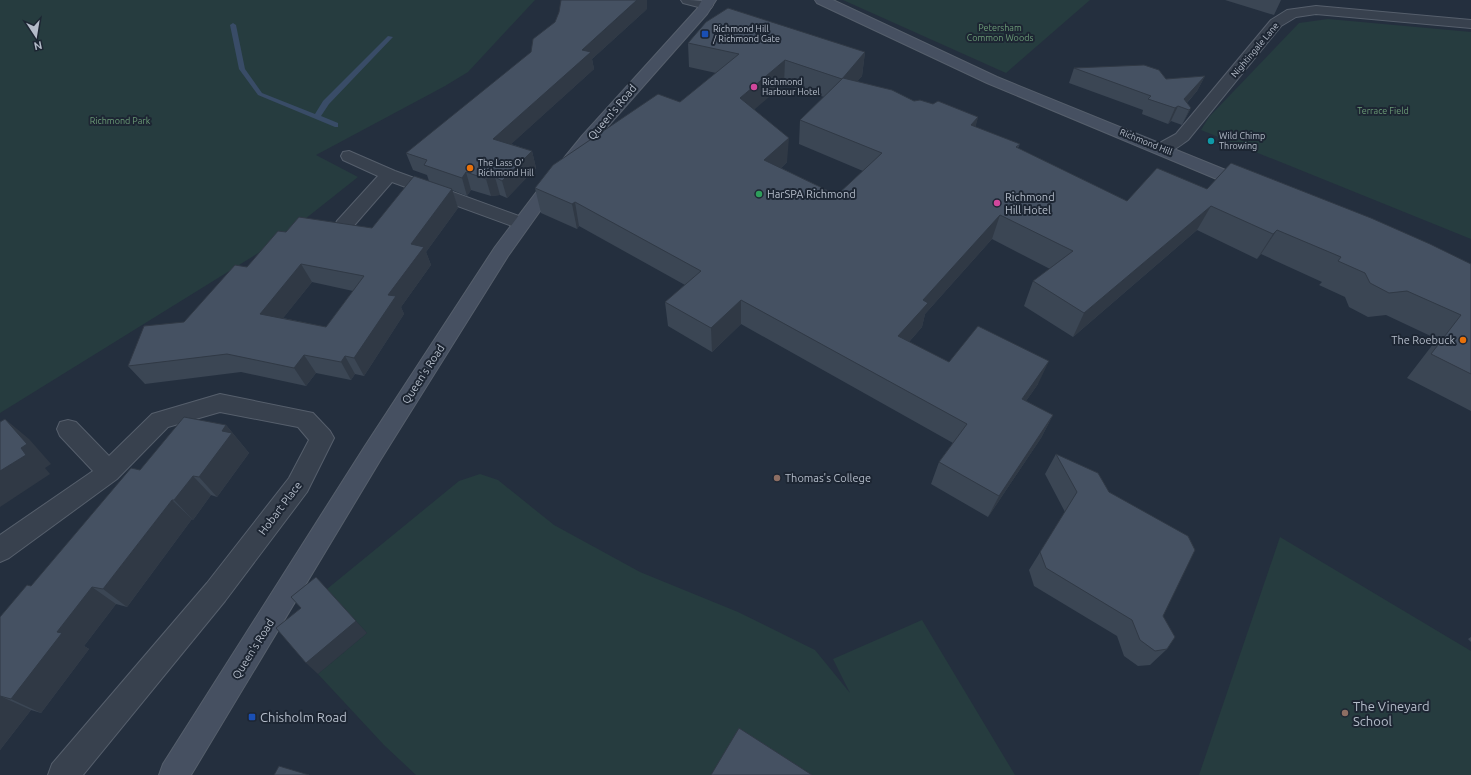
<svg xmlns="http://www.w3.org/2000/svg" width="1471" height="775" viewBox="0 0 1471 775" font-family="Ubuntu,sans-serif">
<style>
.green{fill:#263c3f}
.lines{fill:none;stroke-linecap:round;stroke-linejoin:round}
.stream{fill:#394c67;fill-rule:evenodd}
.street-casing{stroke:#565f6c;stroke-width:2}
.secondary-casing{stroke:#565f6c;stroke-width:2}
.street{fill:#38414e;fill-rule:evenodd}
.secondary{fill:#465061;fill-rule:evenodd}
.wall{fill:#3b4654;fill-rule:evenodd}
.shaded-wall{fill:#303945}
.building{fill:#455162;stroke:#303945;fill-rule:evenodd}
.transit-dot{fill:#1a4fb4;stroke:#1d2633;stroke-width:1.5}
.hotel-dot{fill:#d1479c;stroke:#1d2633;stroke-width:1.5}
.culture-dot{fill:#0f9aa8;stroke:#1d2633;stroke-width:1.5}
.food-dot{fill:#e8710a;stroke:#1d2633;stroke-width:1.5}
.leisure-dot{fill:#2e9e5b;stroke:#1d2633;stroke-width:1.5}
.education-dot{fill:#8d6e63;stroke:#1d2633;stroke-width:1.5}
.labels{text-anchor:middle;stroke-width:4;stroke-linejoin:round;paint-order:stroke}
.far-park-label{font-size:9px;fill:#6b9a76;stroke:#1d2633}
.far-poi-label{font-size:9px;fill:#b4bcc9;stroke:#1d2633;text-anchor:start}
.far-street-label{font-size:9px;fill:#b4bcc9;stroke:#1d2633}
.street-label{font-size:11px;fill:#b4bcc9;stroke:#1d2633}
.poi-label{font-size:11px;fill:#b4bcc9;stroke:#1d2633;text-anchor:start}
.near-poi-label{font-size:13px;fill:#b4bcc9;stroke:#1d2633;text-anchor:start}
</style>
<rect width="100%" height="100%" fill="#242f3e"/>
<g class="green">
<polygon points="0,0 535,0 468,72 445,86 316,155 358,177 276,242 0,413"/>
<polygon points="843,0 1090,0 1006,73"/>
<polygon points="1328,19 1471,32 1471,239 1201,130 1209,117 1299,23"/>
<polygon points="480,474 498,480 554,525 640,572 738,612 815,650 850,693 833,659 922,620 1015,775 416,775 384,745 318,674 367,633 327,589 459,481"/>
<polygon points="1280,537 1471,651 1471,775 1199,775"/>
</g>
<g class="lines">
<polygon class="stream" points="233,23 236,25 245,69 262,93 315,114 323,101 388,36 393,37 329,104 321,116 338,123 338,127 335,127 258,95 239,69 230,25"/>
<g class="street-casing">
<g id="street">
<path d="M681,0C690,0 707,0 713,5L711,8L706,9L683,3Z"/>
<path d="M1316,6L1471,20V28L1316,14L1296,17L1281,26L1188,140C1178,147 1168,156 1156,153L1154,149L1156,145L1176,134L1271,20L1287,10Z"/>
<polygon points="349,151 395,171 527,219 530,223 527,227 521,229 515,227 392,182 351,229 344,231 337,229 335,225 337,221 378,176 343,160 341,156 343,152"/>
<polygon points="220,394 313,413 330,431 334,438 307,492 225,601 83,775 48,775 52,764 207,583 289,478 309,440 298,427 220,412 168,427 117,479 9,558 0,562 0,535 93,471 60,436 57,429 60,422 68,420 76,422 109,456 152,414"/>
</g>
</g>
<g class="secondary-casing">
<g id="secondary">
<polygon points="702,0 716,0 707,14 593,143 550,197 508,256 381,459 191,775 159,775 163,764 365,446 495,247 538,190 582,136 697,9"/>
<polygon points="815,0 833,0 997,77 1255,182 1258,186 1255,190 1249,191 1243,190 987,83 817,3"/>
</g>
</g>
<use href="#street" class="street"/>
<use href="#secondary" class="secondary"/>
</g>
<g class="wall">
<polygon points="1225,0 1281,0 1274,15"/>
<path d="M647,9L592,59L594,69L511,144L532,151L536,168L507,198L500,195L491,196L471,190L467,196L452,190L458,208L426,252L431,265L401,307L404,314L364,376L355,374L351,380L316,373L306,386L241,372L145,384L128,366L184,322L286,232L372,228L429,181L427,175L413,170L406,153ZM312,282L353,291L326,327L283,318Z"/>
<path d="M688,43L865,52L862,76L857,81L914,101L978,117L975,127L1020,144L1018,148L1127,201L1207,189L1471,264V411L1407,378L1437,339L1386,315L1368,317L1349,307L1345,297L1319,285L1322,282L1261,254L1257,259L1197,230L1073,337L1024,306L1033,281L1050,269L992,239L925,314L922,327L909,342L949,362L1038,384L1026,401L1053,415L1041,438L988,517L931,484L939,462L953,443L741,324L712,352L668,326L665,302L685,285L579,226L577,229L541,213L535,188L680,102L716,73L689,67ZM784,84L824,97L800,120L799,144L863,171L837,195L781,168L787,162L754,109Z"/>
<polygon points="1074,68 1166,79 1205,76 1197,91 1187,103 1191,108 1183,123 1182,125 1171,121 1168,124 1142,114 1143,110 1069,83"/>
<polygon points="226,425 249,453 217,497 211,495 193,520 192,519 127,607 116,604 84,646 89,649 41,713 31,710 0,750 0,617 31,586"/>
<polygon points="1056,454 1163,616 1167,649 1150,665 1138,666 1124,656 1117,636 1034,586 1029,570 1065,512 1045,474"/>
<polygon points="1471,637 1471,642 1468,639"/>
</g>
<g class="shaded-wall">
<polygon points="637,0 647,0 647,9 592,59 594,69 498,156 493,139 582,50"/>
<polygon points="865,52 862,76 840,102 842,79"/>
<polygon points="785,60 784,84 740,122 740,98"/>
<polygon points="1205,76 1197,91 1183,107 1184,99"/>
<polygon points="1178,106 1171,121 1168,124 1175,108"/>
<polygon points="1191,108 1183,123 1182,125 1189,110"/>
<polygon points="978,117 972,141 971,125"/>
<polygon points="789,138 787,162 763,184 764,160"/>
<polygon points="532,151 536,168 507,198 502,181"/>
<polygon points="466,172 471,190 467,196 462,178"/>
<polygon points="495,177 500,195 491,196 486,179"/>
<polygon points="452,189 458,208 426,252 431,265 401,307 404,314 364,376 354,358 388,295 411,244"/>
<polygon points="575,202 579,226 577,229 572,204"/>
<polygon points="1211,206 1197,230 1073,337 1084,313"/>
<polygon points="1000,215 992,239 925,314 922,327 893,360 898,336 923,300"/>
<polygon points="1277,230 1261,254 1257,259 1273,234"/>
<polygon points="301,264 312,282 272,332 260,314"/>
<polygon points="741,300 741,324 712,352 711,328"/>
<polygon points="304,355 316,373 306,386 294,368"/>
<polygon points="345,356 355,374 351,380 341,362"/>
<polygon points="1049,361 1038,384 1011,422 1022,399"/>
<polygon points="1053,415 1041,438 988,517 999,496"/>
<polygon points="5,419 29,439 51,464 45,468 50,474 0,507 0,471 21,448"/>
<polygon points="226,425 249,453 217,497 199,477 222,431"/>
<polygon points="193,476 211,495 193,520 174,500"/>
<polygon points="172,500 192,519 127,607 103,589"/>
<polygon points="316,577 367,633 318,674 306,663"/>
<polygon points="92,587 116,604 84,646 89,649 41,713 11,699 57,632"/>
<polygon points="0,696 31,710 0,750"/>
</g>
<g class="building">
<polygon points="561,0 637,0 582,50 591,52 493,139 532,151 502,181 495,177 486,179 466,172 462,178 424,165 427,160 406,153 531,52 533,39 555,22 559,12"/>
<polygon points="728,8 865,52 842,79 785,60 740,98 789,138 764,160 837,195 882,153 800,120 843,78 892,90 914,101 920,100 933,104 938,101 978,117 971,125 1020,144 1016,147 1127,201 1157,168 1207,189 1231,163 1371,218 1430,244 1471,264 1471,374 1431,354 1461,315 1407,291 1389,293 1370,283 1365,273 1338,261 1341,257 1277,230 1273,234 1211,206 1084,313 1033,281 1073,251 1000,215 923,300 928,303 898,336 949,362 978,326 1049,361 1022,399 1053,415 999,496 939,462 967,424 741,300 711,328 665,302 701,271 575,202 572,204 535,188 553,165 658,94 680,102 739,54 688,43 706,22"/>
<polygon points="1144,65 1159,70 1166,79 1205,76 1184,99 1191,108 1189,110 1178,106 1175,108 1148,99 1151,96 1074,68"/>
<path d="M414,176L452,189L411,244L424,247L388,295L396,296L354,358L345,356L341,362L304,355L294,368L227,354L128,366L144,326L184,322L235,265L247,267L278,231L286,232L299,217L372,228ZM301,264L364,276L326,327L260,314Z"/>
<polygon points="184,417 226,425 222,431 232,433 199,477 193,476 174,500 172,500 103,589 92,587 57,632 62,633 11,699 0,696 0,617 27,585 31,586 131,468 140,470"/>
<polygon points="5,419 27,444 21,448 26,455 0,471 0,422"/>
<polygon points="1056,454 1098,473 1109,492 1188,536 1195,550 1163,616 1175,637 1167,649 1155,651 1140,640 1132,620 1046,568 1040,552 1077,492"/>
<polygon points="316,577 356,621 306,663 276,628 301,608 291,597"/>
<polygon points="739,728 812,775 711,775"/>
<polygon points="279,766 309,775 274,775"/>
</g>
<g class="transit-dot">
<rect x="701" y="30" width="8" height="8" rx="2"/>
<rect x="248" y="713" width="8" height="8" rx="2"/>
</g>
<g class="hotel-dot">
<circle cx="754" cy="87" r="4"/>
<circle cx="997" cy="203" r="4"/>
</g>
<circle class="culture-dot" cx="1211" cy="141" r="4"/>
<g class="food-dot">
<circle cx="470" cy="168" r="4"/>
<circle cx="1463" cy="340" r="4"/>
</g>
<circle class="leisure-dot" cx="759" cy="194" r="4"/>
<g class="education-dot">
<circle cx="777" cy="478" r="4"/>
<circle cx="1345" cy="713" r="4"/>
</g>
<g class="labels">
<g class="far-park-label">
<text x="1000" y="31">Petersham<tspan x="1000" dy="10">Common Woods</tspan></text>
<text x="1383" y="114">Terrace Field</text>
<text x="120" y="124">Richmond Park</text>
</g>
<g class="far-poi-label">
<text x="713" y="32">Richmond Hill<tspan x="713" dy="10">/ Richmond Gate</tspan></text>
<text x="762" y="85">Richmond<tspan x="762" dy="10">Harbour Hotel</tspan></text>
<text x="1219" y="139">Wild Chimp<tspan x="1219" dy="10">Throwing</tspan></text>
<text x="478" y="166">The Lass O'<tspan x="478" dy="10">Richmond Hill</tspan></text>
</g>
<g class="far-street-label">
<text transform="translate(1255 50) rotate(-50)" y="3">Nightingale Lane</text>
<text transform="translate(1146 142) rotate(22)" y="3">Richmond Hill</text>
</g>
<g class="street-label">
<text transform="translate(612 112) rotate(-50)" y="4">Queen's Road</text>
<text transform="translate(423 374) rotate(-57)" y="4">Queen's Road</text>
<text transform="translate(280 508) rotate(-53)" y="4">Hobart Place</text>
<text transform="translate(253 649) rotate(-58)" y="4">Queen's Road</text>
</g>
<g class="poi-label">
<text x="767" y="198">HarSPA Richmond</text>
<text x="1005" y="201">Richmond<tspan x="1005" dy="13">Hill Hotel</tspan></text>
<text x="1455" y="344" text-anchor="end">The Roebuck</text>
<text x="785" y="482">Thomas's College</text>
</g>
<g class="near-poi-label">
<text x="1353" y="711">The Vineyard<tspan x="1353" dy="15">School</tspan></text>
<text x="260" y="722">Chisholm Road</text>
</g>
</g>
<g transform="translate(36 36) rotate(168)" stroke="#1d2633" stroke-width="3" paint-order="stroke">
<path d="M0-3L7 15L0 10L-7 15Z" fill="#b4bcc9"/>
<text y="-6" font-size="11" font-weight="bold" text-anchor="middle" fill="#b4bcc9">N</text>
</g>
</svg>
